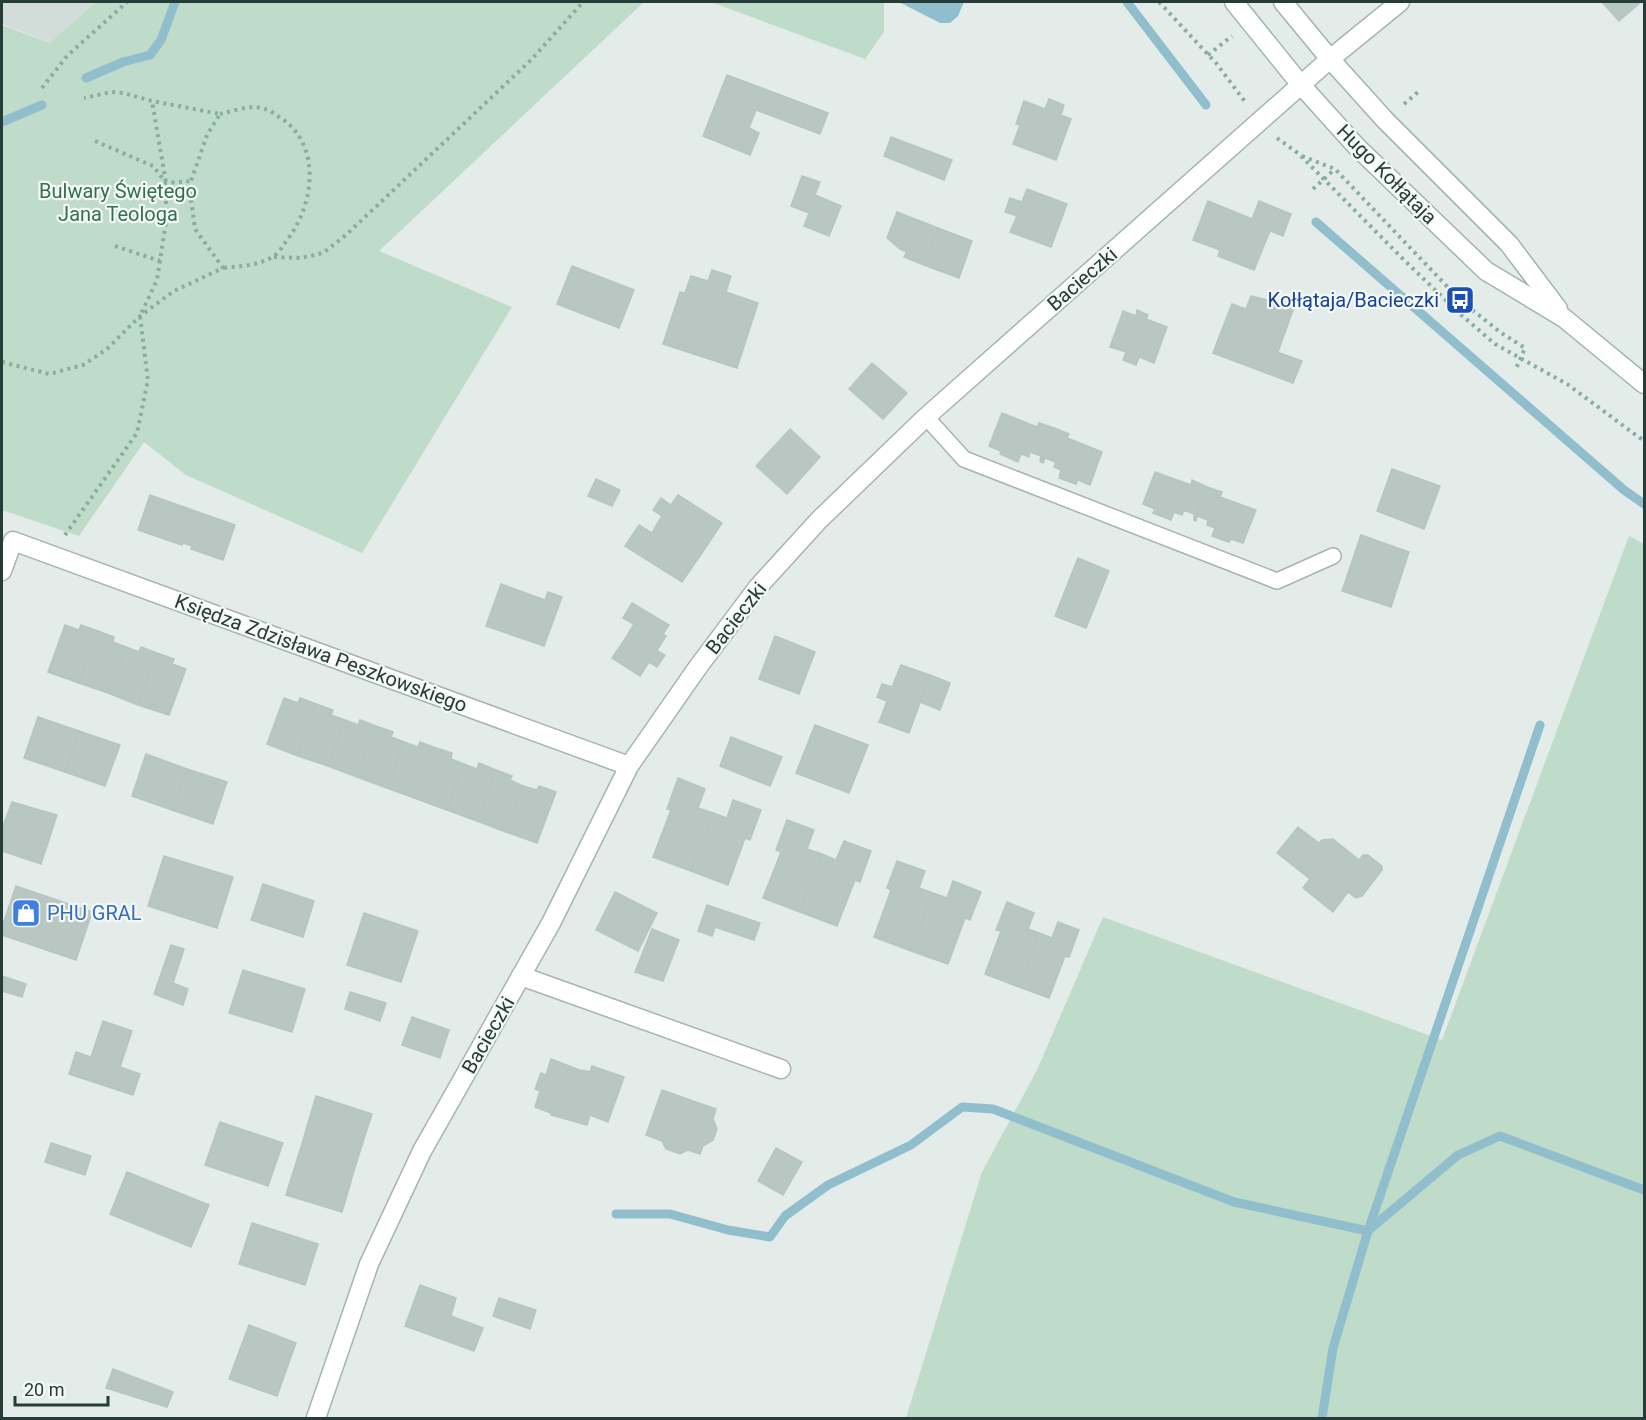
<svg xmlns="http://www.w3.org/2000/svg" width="1646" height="1420" viewBox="0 0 1646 1420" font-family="Roboto,sans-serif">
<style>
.built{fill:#d2dcd8}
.green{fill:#bfdbc9}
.water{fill:#91becc}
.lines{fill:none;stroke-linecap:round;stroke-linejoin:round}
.stream{stroke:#91becc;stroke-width:9}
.building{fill:#b9c7c2;stroke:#b7c5c0;stroke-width:1.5}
.lane-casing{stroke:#a7b4b0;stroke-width:18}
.street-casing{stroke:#a7b4b0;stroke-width:21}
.secondary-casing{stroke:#a0b4ae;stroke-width:21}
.path{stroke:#87ada4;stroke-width:4;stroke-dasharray:3 4.5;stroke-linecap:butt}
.lane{stroke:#fff;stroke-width:15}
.street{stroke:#fff;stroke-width:18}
.secondary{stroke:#fff;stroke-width:18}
.labels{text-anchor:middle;stroke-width:4.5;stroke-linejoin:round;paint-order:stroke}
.street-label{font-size:20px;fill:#253c38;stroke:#f4f9f7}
.park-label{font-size:20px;fill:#32704f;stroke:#f4f9f7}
.transit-label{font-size:20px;fill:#164399;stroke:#f4f9f7;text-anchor:end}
.shop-label{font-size:20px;fill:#366cbe;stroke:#f4f9f7;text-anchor:start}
</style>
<rect width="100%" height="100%" fill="#e4ece9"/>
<polygon class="built" points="2,2 98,2 54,44 2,24"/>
<g class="green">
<polygon points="97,2 644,2 379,251 512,307 362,553 186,475 144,442 79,536 2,510 2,25 50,43"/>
<polygon points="711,2 884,2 884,32 865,59"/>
<polygon points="1629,536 1644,544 1644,1418 906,1418 982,1172 1037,1070 1103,917 1442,1040"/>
</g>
<polygon class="water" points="899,2 964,2 958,16 950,23 940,23"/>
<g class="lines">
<g class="stream">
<polyline points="1127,2 1206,105"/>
<polyline points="86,78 123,62 150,55 161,40 175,2"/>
<polyline points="2,122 42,105"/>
<polyline points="1316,222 1624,490 1644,504"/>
<polyline points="616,1214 670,1214 728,1230 770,1237 785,1216 828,1185 911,1145 962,1107 993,1109 1234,1202 1368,1231"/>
<polyline points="1370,1229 1458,1155 1500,1136 1644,1190"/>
<polyline points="1322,1418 1333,1348 1368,1231 1540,725"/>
</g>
</g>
<g class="building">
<polygon points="1602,2 1641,2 1619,21"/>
<polygon points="727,75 828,113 820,134 756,110 749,128 759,133 750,155 703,136"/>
<polygon points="1049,99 1064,105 1061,115 1071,119 1056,160 1013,144 1020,125 1016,124 1024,101 1045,109"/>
<polygon points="891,137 952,160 944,180 884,156"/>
<polygon points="802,176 820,182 815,195 841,206 829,236 804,226 809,213 791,206"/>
<polygon points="1027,189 1067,204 1051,247 1010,232 1017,216 1005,212 1010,198 1022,202"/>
<polygon points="1208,201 1252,219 1259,201 1291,214 1283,236 1270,231 1254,270 1218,256 1220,250 1193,240"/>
<polygon points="897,212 938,228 924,265 904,257 907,252 900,249 887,238"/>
<polygon points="938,228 972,241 959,278 924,265"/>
<polygon points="572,266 634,290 619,328 557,304"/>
<polygon points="712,270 731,276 726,292 758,303 737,368 663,344 680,292 685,293 691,276 708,281"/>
<polygon points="1251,296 1294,307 1278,352 1221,332 1232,304 1246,309"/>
<polygon points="1137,310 1148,315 1146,319 1167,327 1154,363 1139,357 1136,365 1123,360 1126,352 1110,347 1123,311 1136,316"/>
<polygon points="1221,332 1302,361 1293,383 1213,353"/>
<polygon points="872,363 907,393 883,419 849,389"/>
<polygon points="1002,413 1037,427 1039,423 1054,428 1041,462 1040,461 1041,456 1030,452 1029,457 1021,454 1018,462 1000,454 1001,451 989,446"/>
<polygon points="1054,428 1069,434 1067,438 1102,452 1090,485 1078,480 1076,484 1059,478 1061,470 1054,467 1056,462 1045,458 1043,463 1041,462"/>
<polygon points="790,429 820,457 787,494 756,466"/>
<polygon points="1392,469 1440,486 1424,529 1377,511"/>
<polygon points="1155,472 1191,485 1192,480 1207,487 1194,520 1194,514 1184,510 1182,515 1174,512 1171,520 1153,513 1155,509 1143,504"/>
<polygon points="596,479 620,490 612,506 588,496"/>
<polygon points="1207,487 1222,492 1220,497 1256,510 1243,543 1231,539 1229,542 1212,536 1215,528 1207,525 1208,520 1197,516 1196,521 1194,520"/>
<polygon points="150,495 235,525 223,560 191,549 192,546 183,543 182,545 138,530"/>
<polygon points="678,495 722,523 702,553 657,524 662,516 653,510 661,498 671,505"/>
<polygon points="657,524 702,553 682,582 625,546 639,525 652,533"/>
<polygon points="1361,535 1409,552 1391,607 1342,591"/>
<polygon points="1078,558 1109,571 1086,628 1055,616"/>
<polygon points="501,584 545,600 548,592 562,597 544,646 486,626"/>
<polygon points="632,603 669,625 663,634 666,636 656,652 640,642 638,646 625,639 634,624 623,618"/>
<polygon points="65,625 79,630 81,625 98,631 79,683 48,672"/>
<polygon points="98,631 114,637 113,642 126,647 108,693 79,683"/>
<polygon points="775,636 815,652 799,694 759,679"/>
<polygon points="625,639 638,646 640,642 665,655 657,667 649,662 640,676 612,658"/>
<polygon points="126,647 139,652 141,647 157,653 138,705 108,693"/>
<polygon points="157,653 174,659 172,664 186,669 169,715 138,705"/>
<polygon points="901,665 930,675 909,733 879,722 887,701 877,697 882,684 892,687"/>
<polygon points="930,675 950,683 940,710 920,702"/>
<polygon points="284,698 298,703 300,698 316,704 298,756 267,744"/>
<polygon points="316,704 333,710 331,715 345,720 328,766 298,756"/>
<polygon points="38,717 79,731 65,772 24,758"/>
<polygon points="345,720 358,725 360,720 376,726 357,777 328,766"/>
<polygon points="815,725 868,745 849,793 796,773"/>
<polygon points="376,726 393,732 391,737 404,742 387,788 357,777"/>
<polygon points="79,731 120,745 105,786 65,772"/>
<polygon points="731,737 782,757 770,786 720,766"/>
<polygon points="404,742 418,747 420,742 436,748 417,799 387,788"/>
<polygon points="436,748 452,753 451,759 464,764 447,810 417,799"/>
<polygon points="146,754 187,769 172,810 132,796"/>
<polygon points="479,763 496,770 477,821 447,810 464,764 477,769"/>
<polygon points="187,769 227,782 213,824 172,810"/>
<polygon points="496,770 512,776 510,780 523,786 506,832 477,821"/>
<polygon points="678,778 705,789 698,808 713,813 691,871 653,857 671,810 667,809"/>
<polygon points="523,786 537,790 539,786 556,792 537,843 506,832"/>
<polygon points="733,800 761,810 750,840 745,838 728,885 691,871 713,813 727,818"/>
<polygon points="12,802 57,815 41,864 2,851 2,829"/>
<polygon points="787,820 814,830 807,849 822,854 800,912 763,898 781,852 776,850"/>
<polygon points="1298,827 1319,843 1322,840 1333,839 1359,860 1363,855 1368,855 1382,866 1382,870 1362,896 1356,898 1348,892 1333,912 1303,888 1310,879 1277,853"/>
<polygon points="844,841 871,851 860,882 855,880 837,926 800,912 822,854 836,860"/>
<polygon points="164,856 233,877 217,928 148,906"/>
<polygon points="897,861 925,871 919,888 933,893 911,951 874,937 891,890 887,888"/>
<polygon points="953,881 981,892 970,920 965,918 948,964 911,951 933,893 947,898"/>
<polygon points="263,884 314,901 303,937 251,920"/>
<polygon points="16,886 92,912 76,960 2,935 2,927"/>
<polygon points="615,892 657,913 638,951 596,930"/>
<polygon points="1007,902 1034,913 1028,929 1039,933 1019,987 985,974 1001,931 996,930"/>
<polygon points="707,905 760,923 754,940 715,927 712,936 698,931"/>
<polygon points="364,913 418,931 401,982 347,965"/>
<polygon points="1058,922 1079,930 1069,957 1065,956 1049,998 1019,987 1039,933 1052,938"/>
<polygon points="652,929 679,940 663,981 635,972"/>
<polygon points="171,945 184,949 173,983 188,989 183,1005 154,994"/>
<polygon points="243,970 305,989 292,1032 229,1013"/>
<polygon points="2,976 26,984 22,997 2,991"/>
<polygon points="350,992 386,1003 380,1021 345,1009"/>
<polygon points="412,1017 449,1030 440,1058 402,1045"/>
<polygon points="103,1021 132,1031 120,1067 140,1074 133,1095 69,1074 76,1052 91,1057"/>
<polygon points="551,1059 582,1071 583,1070 590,1072 592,1066 624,1077 608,1122 590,1115 587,1125 551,1115 551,1113 535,1107 540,1091 535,1089 541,1073 546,1075"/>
<polygon points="662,1090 716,1109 713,1119 717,1129 713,1140 703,1146 700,1154 688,1150 680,1154 666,1149 662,1141 646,1135"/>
<polygon points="316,1096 372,1114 356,1164 301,1147"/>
<polygon points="220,1122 283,1143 268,1186 205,1165"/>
<polygon points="51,1143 91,1156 85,1175 45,1162"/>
<polygon points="301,1147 356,1164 342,1212 286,1195"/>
<polygon points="776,1148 802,1162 783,1195 758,1181"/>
<polygon points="127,1172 209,1205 191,1247 110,1214"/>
<polygon points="252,1223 318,1244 305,1285 239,1264"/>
<polygon points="420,1285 456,1298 451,1316 483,1328 474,1351 405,1326"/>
<polygon points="499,1298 536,1310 530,1329 493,1316"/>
<polygon points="249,1325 296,1343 277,1396 229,1379"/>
<polygon points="113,1369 173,1392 167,1407 106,1388"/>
</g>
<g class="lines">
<g class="lane-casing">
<polyline id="lane" points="926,417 964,459 1277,581 1333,556"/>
</g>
<g class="street-casing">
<g id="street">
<polyline points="2,571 13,541 629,766"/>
<polyline points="521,976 781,1069"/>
<polyline points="316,1418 369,1264 422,1151 551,923 629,766 698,667 758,587 819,520 926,417 1330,59 1400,2"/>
</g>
</g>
<g class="secondary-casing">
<g id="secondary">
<polyline points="1234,2 1301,85 1357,147 1486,271 1564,318 1644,384"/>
<polyline points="1283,2 1330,59 1385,120 1509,244 1558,309"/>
</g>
</g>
<g class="path">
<polyline points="1159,2 1216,63 1246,103"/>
<polyline points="1208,55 1232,36"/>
<polyline points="42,88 67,56 127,2"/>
<polyline points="1404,104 1418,92"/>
<path d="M220,114C234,111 251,104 265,109C270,110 276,115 281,118C324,147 313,210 284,244C281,249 277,255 272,257C258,266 239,266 223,268"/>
<polyline points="1277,138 1299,154 1402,258 1459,313 1495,344 1567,384 1644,441"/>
<polyline points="95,141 153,166 166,183 191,181"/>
<polyline points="1302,156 1335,169 1460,300 1500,332 1525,348 1515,371"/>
<polyline points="1313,189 1335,169"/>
<polyline points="115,246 160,261"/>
<polyline points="274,257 301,258 323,253 346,235 531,60 583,2"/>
<polyline points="2,362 49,374 83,365 107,349 140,316 174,291 223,268 195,229 190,192 191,181 207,135 220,114 152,101 123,93 111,92 84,98"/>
<polyline points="65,535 137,433 148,380 140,316 157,280 166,222 166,183 152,101"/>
</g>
<use href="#lane" class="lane"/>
<use href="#street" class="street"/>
<use href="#secondary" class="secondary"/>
</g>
<defs>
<g id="bus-square" transform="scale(1.5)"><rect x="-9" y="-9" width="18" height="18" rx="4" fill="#1a4fb4" stroke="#f4f9f7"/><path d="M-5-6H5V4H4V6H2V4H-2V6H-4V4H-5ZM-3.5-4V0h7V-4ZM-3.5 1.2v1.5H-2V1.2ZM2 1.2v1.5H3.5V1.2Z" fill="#fff"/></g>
<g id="shop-square" transform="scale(1.5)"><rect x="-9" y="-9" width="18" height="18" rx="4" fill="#3f7fe0" stroke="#f4f9f7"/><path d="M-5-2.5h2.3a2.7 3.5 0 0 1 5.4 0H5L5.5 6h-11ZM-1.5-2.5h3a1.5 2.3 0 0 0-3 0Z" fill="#fff"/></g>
</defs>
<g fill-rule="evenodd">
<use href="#bus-square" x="1460" y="300"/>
<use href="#shop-square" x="26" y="913"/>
</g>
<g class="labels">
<g class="street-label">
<text transform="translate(1387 174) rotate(45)" y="7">Hugo Kołłątaja</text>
<text transform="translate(1082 279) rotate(-41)" y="7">Bacieczki</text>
<text transform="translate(736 618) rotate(-52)" y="7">Bacieczki</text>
<text transform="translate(321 653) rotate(20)" y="7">Księdza Zdzisława Peszkowskiego</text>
<text transform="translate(488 1035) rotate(-60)" y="7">Bacieczki</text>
</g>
<g class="park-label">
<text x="118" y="198">Bulwary Świętego<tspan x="118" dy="23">Jana Teologa</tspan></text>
</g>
<g class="transit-label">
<text x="1439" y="307">Kołłątaja/Bacieczki</text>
</g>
<g class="shop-label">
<text x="47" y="920">PHU GRAL</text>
</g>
</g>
<rect width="1646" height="1420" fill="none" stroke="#253c38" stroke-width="6"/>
<path d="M15 1396v9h93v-9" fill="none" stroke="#253c38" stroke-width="3"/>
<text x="24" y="1396" font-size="18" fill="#253c38" stroke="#f4f9f7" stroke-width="4.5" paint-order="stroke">20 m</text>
</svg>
